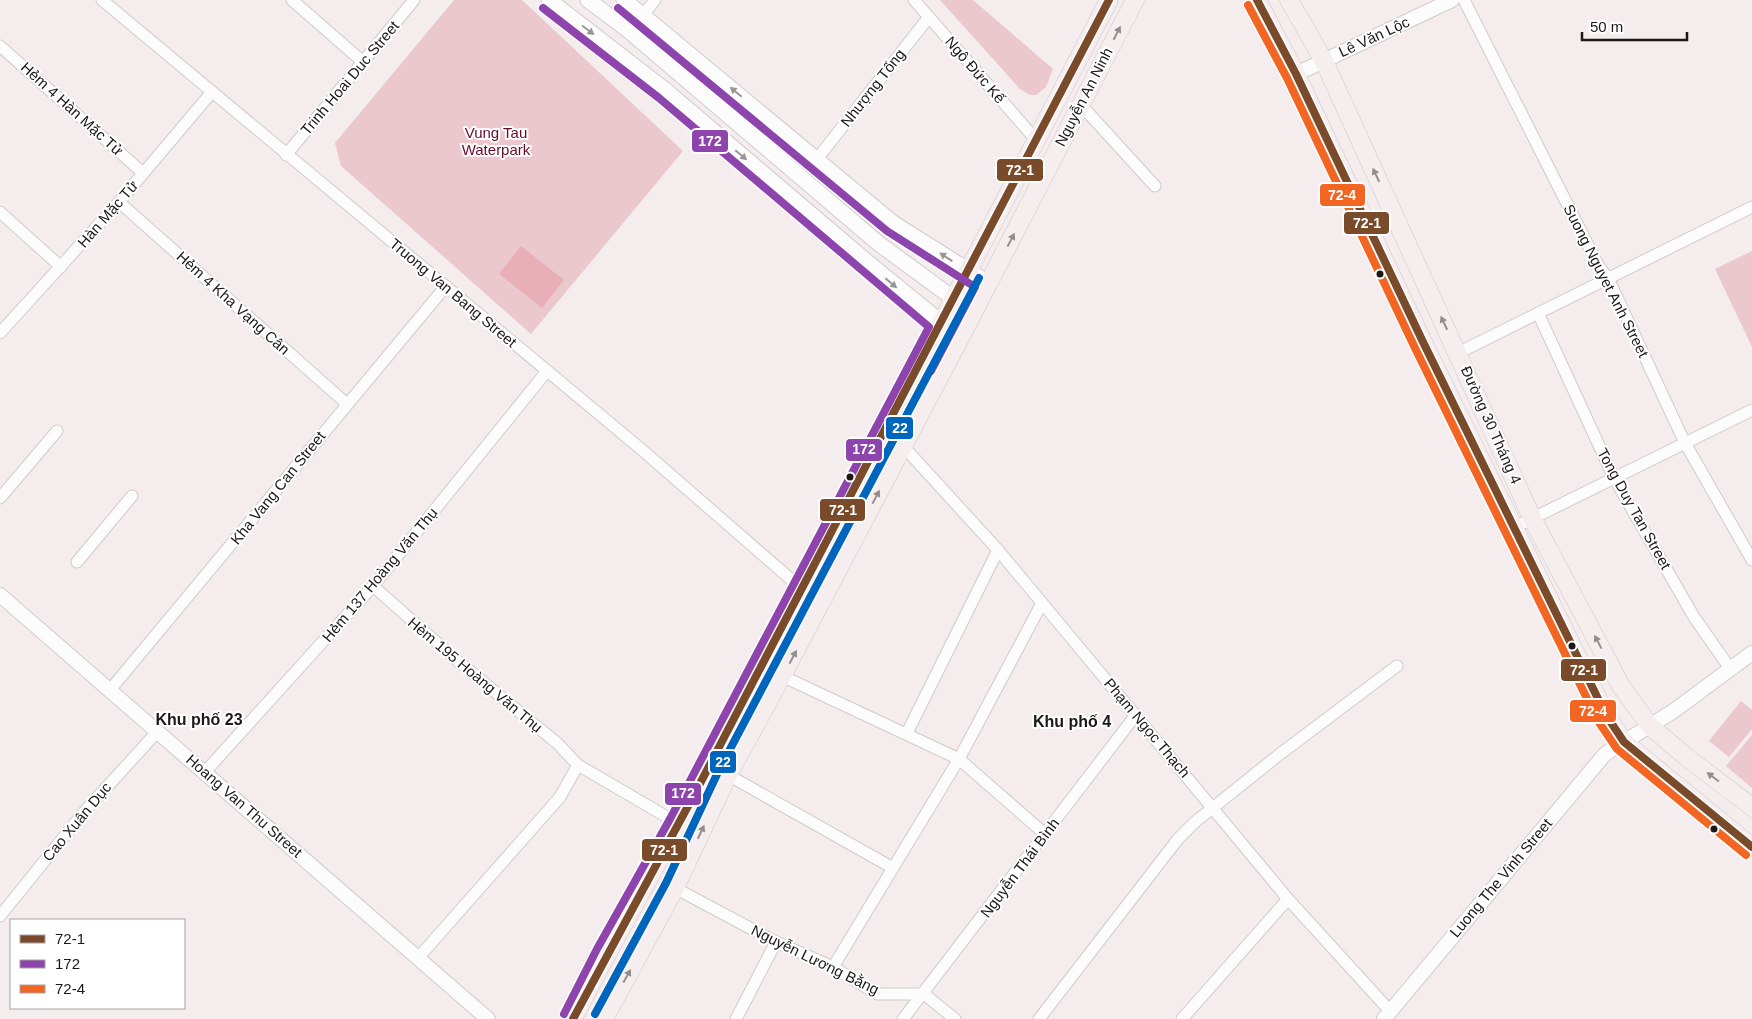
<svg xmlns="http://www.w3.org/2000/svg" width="1752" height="1019" viewBox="0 0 1752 1019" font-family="Helvetica,sans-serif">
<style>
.green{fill:#eac8ce}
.water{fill:#e9afb9}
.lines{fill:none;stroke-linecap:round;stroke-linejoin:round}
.minor-casing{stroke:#d1cacb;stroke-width:13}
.tertiary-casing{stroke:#d1cacb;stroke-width:16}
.secondary-casing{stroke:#d1cacb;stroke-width:17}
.primary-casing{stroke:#cec9ca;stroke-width:19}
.minor{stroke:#fdfcfc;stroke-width:11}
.tertiary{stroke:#fdfcfc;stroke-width:14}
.secondary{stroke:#fdfcfc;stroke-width:15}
.primary{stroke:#f5edee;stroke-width:18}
.bus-1-casing{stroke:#fff;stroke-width:11}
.bus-2-casing{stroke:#fff;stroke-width:11}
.bus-3-casing{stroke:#fff;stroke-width:11}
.bus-4-casing{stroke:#fff;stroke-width:11}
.bus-1{stroke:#7a4b2a;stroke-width:8}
.bus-2{stroke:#8e44ad;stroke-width:8}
.bus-3{stroke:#f26522;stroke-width:8}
.bus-4{stroke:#0065bd;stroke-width:8}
.oneway{fill:#989595}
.oneway2{fill:#948d8e}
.bus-dot{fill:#1d1718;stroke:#fff;stroke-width:2}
.labels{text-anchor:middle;stroke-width:4;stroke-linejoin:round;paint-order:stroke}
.street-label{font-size:15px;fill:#1d1718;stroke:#fff}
.park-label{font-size:15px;fill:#690c2c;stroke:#fff}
.neighbourhood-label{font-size:16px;font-weight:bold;fill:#1d1718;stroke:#fff}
.line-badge{stroke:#fff;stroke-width:2}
.badge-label{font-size:14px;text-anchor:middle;font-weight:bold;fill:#fff}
</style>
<rect width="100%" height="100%" fill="#f4eced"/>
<g class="green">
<polygon points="454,0 522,0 683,151 531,334 341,166 335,143"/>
<polygon points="940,0 973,0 1053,69 1046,87 1036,95 1030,95 1020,89"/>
<polygon points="1752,251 1752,347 1715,269"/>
<polygon points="1741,701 1752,710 1752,729 1729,757 1709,741"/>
<polygon points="1752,735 1752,788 1726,766"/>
</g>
<polygon class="water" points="521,246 564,280 542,308 499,274"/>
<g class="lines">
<g class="minor-casing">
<g id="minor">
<polyline points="102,0 641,449 802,589"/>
<polyline points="292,0 363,62"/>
<polyline points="914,0 1037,141"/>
<polyline points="1464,0 1598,265 1608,278 1685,443 1752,560"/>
<polyline points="643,15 655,0"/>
<polyline points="0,46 143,173"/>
<polyline points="1081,105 1155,186"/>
<polyline points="286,155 414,0"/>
<polyline points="817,159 929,17"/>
<polyline points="119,202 347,404"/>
<polyline points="0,212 61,267"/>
<polyline points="1538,313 1614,478 1694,617 1731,670"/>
<polyline points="0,333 119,202 212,92"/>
<polyline points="1458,353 1752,207"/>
<polyline points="903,446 998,550 1288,899 1390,1011"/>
<polyline points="0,498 57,431"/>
<polyline points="1513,528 1752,410"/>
<polyline points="77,562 132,496"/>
<polyline points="373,586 460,663 557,743 578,765 679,824"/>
<polyline points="782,676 959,759 1045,834"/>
<polyline points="110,690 446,286"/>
<polyline points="907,733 998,550"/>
<polyline points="205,772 373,586 547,371"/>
<polyline points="728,775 893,868"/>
<polyline points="675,888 776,942 833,967 877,994 924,994 955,1019"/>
<polyline points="0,916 84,812 158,731"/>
<polyline points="419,957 560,797 578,765"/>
<polyline points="833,967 959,759 1042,603"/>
<polyline points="736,1019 776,942"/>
<polyline points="903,1019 1135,716"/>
<polyline points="1039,1019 1178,839 1195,822 1280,754 1397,666"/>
<polyline points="1182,1019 1288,899"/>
</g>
</g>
<g class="tertiary-casing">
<g id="tertiary">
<polyline points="1296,74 1452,0"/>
<polyline points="0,595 488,1019"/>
<polyline points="1384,1019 1605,754 1675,710 1752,653"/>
</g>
</g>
<g class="secondary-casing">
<g id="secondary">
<polyline points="549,0 665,90 866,261 960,338"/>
<polyline points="588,0 628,30 878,243 973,313"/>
<polyline points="624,0 893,223 988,283"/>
</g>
</g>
<g class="primary-casing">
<g id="primary">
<polyline points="1257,0 1296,74 1423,342 1606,715 1624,742 1752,847"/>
<polyline points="1289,0 1324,61 1532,518 1621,686 1650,726 1685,756 1752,807"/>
<path d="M573,1019C611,943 655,870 694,795C833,530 972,266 1109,0"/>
<polyline points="604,1019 675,888 728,775 782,676 960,338 1135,0"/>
</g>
</g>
<use href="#minor" class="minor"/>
<use href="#tertiary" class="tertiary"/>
<use href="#secondary" class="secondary"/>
<use href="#primary" class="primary"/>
<g class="bus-1-casing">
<g id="bus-1">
<polyline points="1257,0 1296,74 1423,342 1606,715 1624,742 1752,847"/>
<polyline points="573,1019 694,795 1109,0"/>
</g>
</g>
<g class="bus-2-casing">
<g id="bus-2">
<polyline points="543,8 659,98 929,327 670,819 597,949 564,1014"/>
<polyline points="618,8 887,231 975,287 931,371"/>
</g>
</g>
<g class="bus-3-casing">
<polyline id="bus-3" points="1248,5 1287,78 1414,346 1598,721 1617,749 1746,855"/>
</g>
<g class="bus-4-casing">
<polyline id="bus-4" points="595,1014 666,883 719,770 979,278"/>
</g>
<use href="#bus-1" class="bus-1"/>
<use href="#bus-2" class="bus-2"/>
<use href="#bus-3" class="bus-3"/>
<use href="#bus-4" class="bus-4"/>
</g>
<defs><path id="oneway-solid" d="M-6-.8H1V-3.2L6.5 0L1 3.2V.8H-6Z" transform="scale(1.25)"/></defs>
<g class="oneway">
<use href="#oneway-solid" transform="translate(588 30) rotate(37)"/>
<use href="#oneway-solid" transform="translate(736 92) rotate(-140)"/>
<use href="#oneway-solid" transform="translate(741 155) rotate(40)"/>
<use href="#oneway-solid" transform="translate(946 257) rotate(-147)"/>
<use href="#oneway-solid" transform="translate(891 283) rotate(40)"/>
</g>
<g class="oneway2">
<use href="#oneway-solid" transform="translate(1117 33) rotate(-63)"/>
<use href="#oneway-solid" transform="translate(1376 175) rotate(-115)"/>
<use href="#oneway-solid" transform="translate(1011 240) rotate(-62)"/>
<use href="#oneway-solid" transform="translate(1444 323) rotate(-115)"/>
<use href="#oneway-solid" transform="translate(876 497) rotate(-62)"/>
<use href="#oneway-solid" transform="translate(1598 642) rotate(-118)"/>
<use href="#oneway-solid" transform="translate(793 657) rotate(-62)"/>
<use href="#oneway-solid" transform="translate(1713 777) rotate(-143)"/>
<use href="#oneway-solid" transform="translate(701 832) rotate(-65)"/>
<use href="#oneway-solid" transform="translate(627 976) rotate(-61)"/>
</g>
<g class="bus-dot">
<circle cx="1380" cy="274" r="4.5"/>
<circle cx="850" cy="477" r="4.5"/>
<circle cx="1572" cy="646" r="4.5"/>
<circle cx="1714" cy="829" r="4.5"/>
</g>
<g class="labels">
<g class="street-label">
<text transform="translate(1374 37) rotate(-25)" y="5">Lê Văn Lộc</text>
<text transform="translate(975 70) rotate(49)" y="5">Ngô Đức Kế</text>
<text transform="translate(350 78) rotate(-50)" y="5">Trinh Hoai Duc Street</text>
<text transform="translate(873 88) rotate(-52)" y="5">Nhượng Tống</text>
<text transform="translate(1084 97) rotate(-63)" y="5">Nguyễn An Ninh</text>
<text transform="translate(72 109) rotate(42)" y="5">Hẻm 4 Hàn Mặc Tử</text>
<text transform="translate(108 214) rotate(-49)" y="5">Hàn Mặc Tử</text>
<text transform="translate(1606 281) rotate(63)" y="5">Suong Nguyet Anh Street</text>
<text transform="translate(453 293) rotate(40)" y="5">Truong Van Bang Street</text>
<text transform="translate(233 303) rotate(42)" y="5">Hẻm 4 Kha Vạng Cân</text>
<text transform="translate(1491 425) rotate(66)" y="5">Đường 30 Tháng 4</text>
<text transform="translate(278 488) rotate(-51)" y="5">Kha Vang Can Street</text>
<text transform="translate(1634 509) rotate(61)" y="5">Tong Duy Tan Street</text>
<text transform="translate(380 575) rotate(-50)" y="5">Hẻm 137 Hoàng Văn Thụ</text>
<text transform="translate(475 675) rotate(40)" y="5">Hẻm 195 Hoàng Văn Thụ</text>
<text transform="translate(1147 728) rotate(50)" y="5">Phạm Ngọc Thạch</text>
<text transform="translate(244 806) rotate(41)" y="5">Hoang Van Thu Street</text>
<text transform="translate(77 822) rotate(-50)" y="5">Cao Xuân Dục</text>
<text transform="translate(1020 868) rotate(-53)" y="5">Nguyễn Thái Bình</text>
<text transform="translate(1501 878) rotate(-50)" y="5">Luong The Vinh Street</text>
<text transform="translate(815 960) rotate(26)" y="5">Nguyễn Lương Bằng</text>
</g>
<g class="park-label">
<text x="496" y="138">Vung Tau<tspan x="496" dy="17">Waterpark</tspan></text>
</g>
<g class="neighbourhood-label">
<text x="199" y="725">Khu phố 23</text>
<text x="1072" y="727">Khu phố 4</text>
</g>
</g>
<g class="line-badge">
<rect x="691" y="129" width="38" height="24" rx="5" fill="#8e44ad"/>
<rect x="996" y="158" width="48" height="24" rx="5" fill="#7a4b2a"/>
<rect x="1319" y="183" width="47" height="24" rx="5" fill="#f26522"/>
<rect x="1343" y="211" width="47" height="24" rx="5" fill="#7a4b2a"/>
<rect x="885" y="416" width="29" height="24" rx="5" fill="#0065bd"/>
<rect x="845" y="438" width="38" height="24" rx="5" fill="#8e44ad"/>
<rect x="819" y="498" width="47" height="24" rx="5" fill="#7a4b2a"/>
<rect x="1560" y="658" width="47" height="24" rx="5" fill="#7a4b2a"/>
<rect x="1569" y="699" width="48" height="24" rx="5" fill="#f26522"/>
<rect x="709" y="750" width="28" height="24" rx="5" fill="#0065bd"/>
<rect x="664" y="782" width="38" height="24" rx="5" fill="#8e44ad"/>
<rect x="641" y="838" width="47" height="24" rx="5" fill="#7a4b2a"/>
</g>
<g class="badge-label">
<text x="710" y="146">172</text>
<text x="1020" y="175">72-1</text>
<text x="1342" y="200">72-4</text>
<text x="1367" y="228">72-1</text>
<text x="900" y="433">22</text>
<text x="864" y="454">172</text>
<text x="843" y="515">72-1</text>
<text x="1584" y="675">72-1</text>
<text x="1593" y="716">72-4</text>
<text x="723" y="767">22</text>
<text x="683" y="798">172</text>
<text x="664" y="855">72-1</text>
</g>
<rect x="10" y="919" width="175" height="90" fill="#ffffff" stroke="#a5a2a3"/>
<rect x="20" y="935" width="25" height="8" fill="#7a4b2a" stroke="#a5a2a3"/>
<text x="55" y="944" font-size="15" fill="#1d1718">72-1</text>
<rect x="20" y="960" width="25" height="8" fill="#8e44ad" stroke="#a5a2a3"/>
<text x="55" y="969" font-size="15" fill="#1d1718">172</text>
<rect x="20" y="985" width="25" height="8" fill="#f26522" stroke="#a5a2a3"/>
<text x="55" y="994" font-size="15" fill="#1d1718">72-4</text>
<path d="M1582 32v8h105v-8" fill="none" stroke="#1d1718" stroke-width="2.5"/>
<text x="1590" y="32" font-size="15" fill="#1d1718" stroke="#ffffff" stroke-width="4" paint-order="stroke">50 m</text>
</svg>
